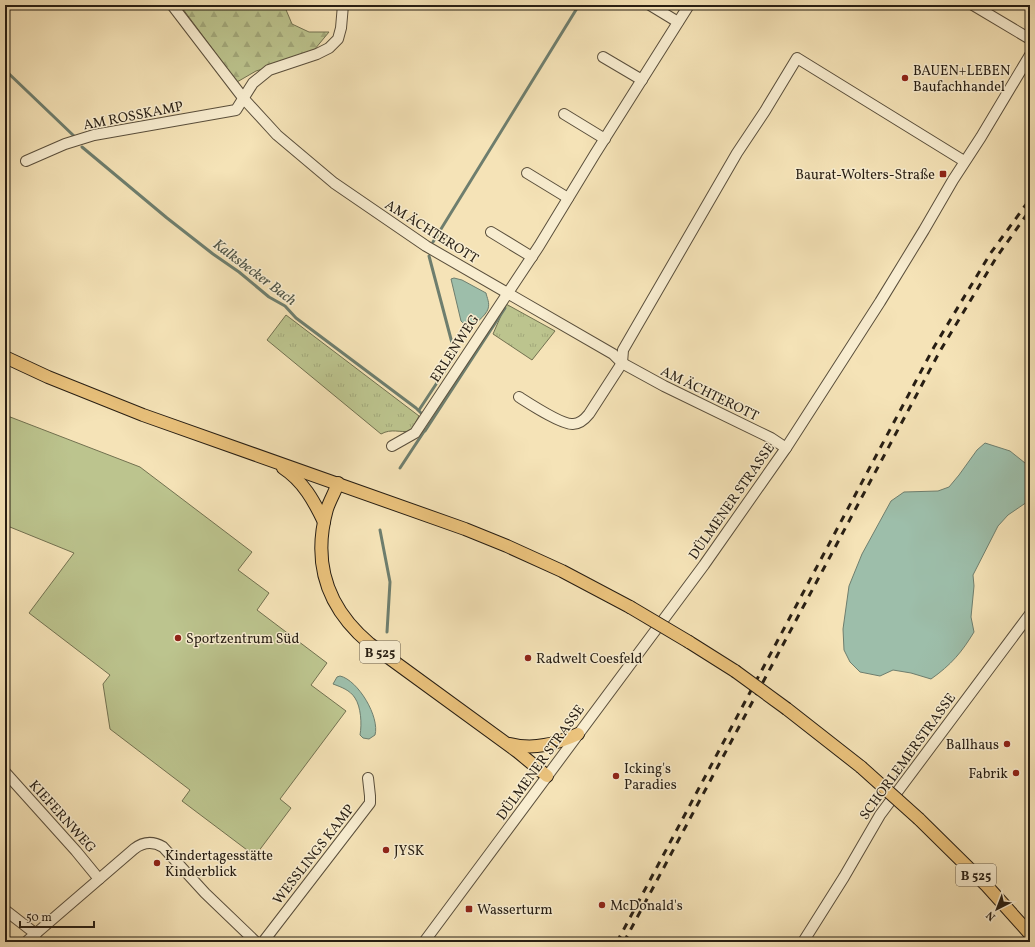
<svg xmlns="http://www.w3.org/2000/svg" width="1035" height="947" viewBox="0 0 1035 947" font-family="Vollkorn,serif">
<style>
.grass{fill:url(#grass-tufts);stroke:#727150}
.forest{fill:url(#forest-firs);stroke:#727150}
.pitch{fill:#bcc48e;stroke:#727150}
.water{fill:#9dbeaa;stroke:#6e7e6e}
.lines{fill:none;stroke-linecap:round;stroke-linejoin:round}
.stream{stroke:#6e7e6e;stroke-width:3}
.minor-casing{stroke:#5a4f3c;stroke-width:12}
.major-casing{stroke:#271e13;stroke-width:14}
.minor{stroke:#f8edd0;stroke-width:10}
.major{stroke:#eac27c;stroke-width:12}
.rail{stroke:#271e13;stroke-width:3;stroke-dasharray:7 7;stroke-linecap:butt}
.major-bridge-casing{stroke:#271e13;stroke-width:14;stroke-linecap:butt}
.major-bridge{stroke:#eac27c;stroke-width:12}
.poi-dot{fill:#8f2418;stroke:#f8edd0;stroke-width:1.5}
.labels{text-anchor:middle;stroke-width:3;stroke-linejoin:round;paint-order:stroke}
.shield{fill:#f8edd0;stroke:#665c4c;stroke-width:1}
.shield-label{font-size:13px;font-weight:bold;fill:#271e13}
.poi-label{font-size:14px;fill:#271e13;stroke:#f8edd0;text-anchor:start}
.street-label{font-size:14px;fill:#271e13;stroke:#f8edd0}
.water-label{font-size:15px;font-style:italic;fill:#505648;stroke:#f8edd0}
</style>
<defs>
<pattern id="grass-tufts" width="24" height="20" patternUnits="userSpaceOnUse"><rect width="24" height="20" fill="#bcc48e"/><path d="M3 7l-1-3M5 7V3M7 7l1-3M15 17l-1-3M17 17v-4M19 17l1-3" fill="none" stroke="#a2a87a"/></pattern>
<pattern id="forest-firs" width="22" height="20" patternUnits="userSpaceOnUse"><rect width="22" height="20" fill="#bcc48e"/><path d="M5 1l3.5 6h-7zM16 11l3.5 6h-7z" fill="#a2a87a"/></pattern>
</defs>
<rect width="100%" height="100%" fill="#f5e3b7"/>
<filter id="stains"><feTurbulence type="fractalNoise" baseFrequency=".005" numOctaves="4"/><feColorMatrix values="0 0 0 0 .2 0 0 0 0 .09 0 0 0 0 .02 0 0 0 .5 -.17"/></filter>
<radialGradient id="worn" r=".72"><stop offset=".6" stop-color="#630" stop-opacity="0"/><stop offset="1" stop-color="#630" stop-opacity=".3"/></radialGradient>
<g class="grass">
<polygon points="506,304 555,331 532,360 493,334"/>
<path d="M286,315L419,416L411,431C399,433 392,428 381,434L267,340Z"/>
</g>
<polygon class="forest" points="180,5 284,5 292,24 309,32 329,32 310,55 256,71 237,82"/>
<polygon class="pitch" points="5,415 140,467 252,552 238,570 269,593 257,610 327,663 311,685 346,711 280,799 291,808 255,856 182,801 190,790 110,729 103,684 110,675 29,613 74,553 5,525"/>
<g class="water">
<path d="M454,278L462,280L486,293C487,298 490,303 488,309C486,315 475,325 469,326C466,326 463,323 461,321L451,279Z"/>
<path d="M985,443L1010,451L1030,467V500L1008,515L998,526L973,575L974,586L971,617L974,632C962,652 951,665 931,679L911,673L893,670L880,676L860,672L850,662L844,650L843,629L849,586L862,554L891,501L904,492L938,491L949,487L959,475L977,450Z"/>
<path d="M340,676C358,680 380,717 375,735L369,739L363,738L360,735C362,724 361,707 355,698C350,690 341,687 333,684L337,677Z"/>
</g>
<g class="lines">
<g class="stream">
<polyline points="5,70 74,136"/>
<polyline points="82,147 167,218 213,254 239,272 269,297 285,306 296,318 416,408 421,413"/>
<polyline points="433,242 579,5"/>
<polyline points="429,256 452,343"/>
<polyline points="419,410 454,357 454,352"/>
<polyline points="425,431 505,308"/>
<polyline points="400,468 425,430"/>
<polyline points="380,530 390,582 387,632"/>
</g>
<g class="minor-casing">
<g id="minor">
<polyline points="172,5 244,99 277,135 334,183 426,246 613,354 622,363 664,386 771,438 786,448"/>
<polyline points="650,5 678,22"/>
<polyline points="973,5 1030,39"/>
<polyline points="603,57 642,80"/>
<polyline points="564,114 605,139"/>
<polyline points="26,161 65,144 94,135 236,110 253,83 269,70 317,54 329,48 338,39 341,28 343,5"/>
<polyline points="527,173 568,198"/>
<polyline points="491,232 532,257"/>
<path d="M519,397C530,404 562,425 573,424C580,424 585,419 589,414L622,363L623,350L737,153L765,111L797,58L964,161"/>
<polyline points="392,446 415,433 539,246 595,154 689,5"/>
<polyline points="5,772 76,851 99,879"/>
<polyline points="5,910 36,934"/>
<path d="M26,942L134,849C143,842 153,841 163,847L205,893L256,942"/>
<polyline points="263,942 370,803 370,796 368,778"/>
<polyline points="424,942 704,565 786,448 880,302 924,230 953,180 981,137 1030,55"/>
<polyline points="803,942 844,877 880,815 1030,614"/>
</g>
</g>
<g class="major-casing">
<g id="major">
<polyline points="5,357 48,377 143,415 465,529 507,546 562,571 630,607"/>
<path d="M283,468C303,481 314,501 324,522"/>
<path d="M338,483C335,492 330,500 327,509C312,563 327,608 370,644L518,752L547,776"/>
<polyline points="689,642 735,671"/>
<polyline points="787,709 861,767"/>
<path d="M510,744C534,750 556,744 578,734"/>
<polyline points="919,819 987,886 1030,934"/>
</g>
</g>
<use href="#minor" class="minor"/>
<use href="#major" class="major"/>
<g class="rail">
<polyline points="617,942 934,347 990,254 1030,199"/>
<polyline points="624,942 940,351 996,258 1030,210"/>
</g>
<g class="major-bridge-casing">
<g id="major-bridge">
<polyline points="630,607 689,642"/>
<polyline points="735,671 787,709"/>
<polyline points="861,767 919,819"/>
</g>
</g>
<use href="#major-bridge" class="major-bridge"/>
</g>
<g class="poi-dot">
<circle cx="905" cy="78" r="4"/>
<rect x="939" y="170" width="8" height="8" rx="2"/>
<circle cx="178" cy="638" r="4"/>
<circle cx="528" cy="658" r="4"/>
<circle cx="1007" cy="744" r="4"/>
<circle cx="1016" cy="773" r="4"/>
<circle cx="616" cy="776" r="4"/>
<circle cx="386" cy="850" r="4"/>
<circle cx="157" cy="863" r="4"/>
<circle cx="602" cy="905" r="4"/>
<rect x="465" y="905" width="8" height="8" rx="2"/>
</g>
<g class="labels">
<g class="shield">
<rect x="360" y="641" width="40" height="22" rx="3"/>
<rect x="956" y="864" width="40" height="22" rx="3"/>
</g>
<g class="shield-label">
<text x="380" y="657">B 525</text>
<text x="976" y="880">B 525</text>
</g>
<g class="poi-label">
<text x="913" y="75">BAUEN+LEBEN<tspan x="913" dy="16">Baufachhandel</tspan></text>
<text x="935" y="179" text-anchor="end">Baurat-Wolters-Straße</text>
<text x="186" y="643">Sportzentrum Süd</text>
<text x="536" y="663">Radwelt Coesfeld</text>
<text x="999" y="749" text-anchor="end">Ballhaus</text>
<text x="624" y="773">Icking's<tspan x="624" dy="16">Paradies</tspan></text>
<text x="1008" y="778" text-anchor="end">Fabrik</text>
<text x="394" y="855">JYSK</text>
<text x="165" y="860">Kindertagesstätte<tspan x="165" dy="16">Kinderblick</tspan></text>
<text x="610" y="910">McDonald's</text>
<text x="477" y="914">Wasserturm</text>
</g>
<g class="street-label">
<text transform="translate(133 115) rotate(-11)" y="5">AM ROSSKAMP</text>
<text transform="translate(432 231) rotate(32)" y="5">AM ÄCHTEROTT</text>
<text transform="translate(454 348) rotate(-57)" y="5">ERLENWEG</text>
<text transform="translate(710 393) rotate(26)" y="5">AM ÄCHTEROTT</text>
<text transform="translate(731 501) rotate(-55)" y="5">DÜLMENER STRASSE</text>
<text transform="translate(907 756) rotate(-54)" y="5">SCHORLEMERSTRASSE</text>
<text transform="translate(540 762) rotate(-54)" y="5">DÜLMENER STRASSE</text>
<text transform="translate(63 816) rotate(48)" y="5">KIEFERNWEG</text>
<text transform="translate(313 854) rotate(-52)" y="5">WESSLINGS KAMP</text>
</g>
<g class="water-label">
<text transform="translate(255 272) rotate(37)" y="5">Kalksbecker Bach</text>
</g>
</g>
<rect width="1035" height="947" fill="none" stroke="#f5e3b7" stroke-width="20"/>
<rect x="6" y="6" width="1023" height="935" fill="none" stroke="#271e13" stroke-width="2"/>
<rect x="10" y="10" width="1015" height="927" fill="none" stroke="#271e13"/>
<g transform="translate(997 909) rotate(222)" stroke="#f8edd0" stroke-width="3" paint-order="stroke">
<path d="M0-3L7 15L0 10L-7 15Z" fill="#271e13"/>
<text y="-6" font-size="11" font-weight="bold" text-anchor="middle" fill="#271e13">N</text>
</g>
<path d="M20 921v6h74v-6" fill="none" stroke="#271e13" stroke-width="2"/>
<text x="26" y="921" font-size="12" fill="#271e13" stroke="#f8edd0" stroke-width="3" paint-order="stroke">50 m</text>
<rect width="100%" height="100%" filter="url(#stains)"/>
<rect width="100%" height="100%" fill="url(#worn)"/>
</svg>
